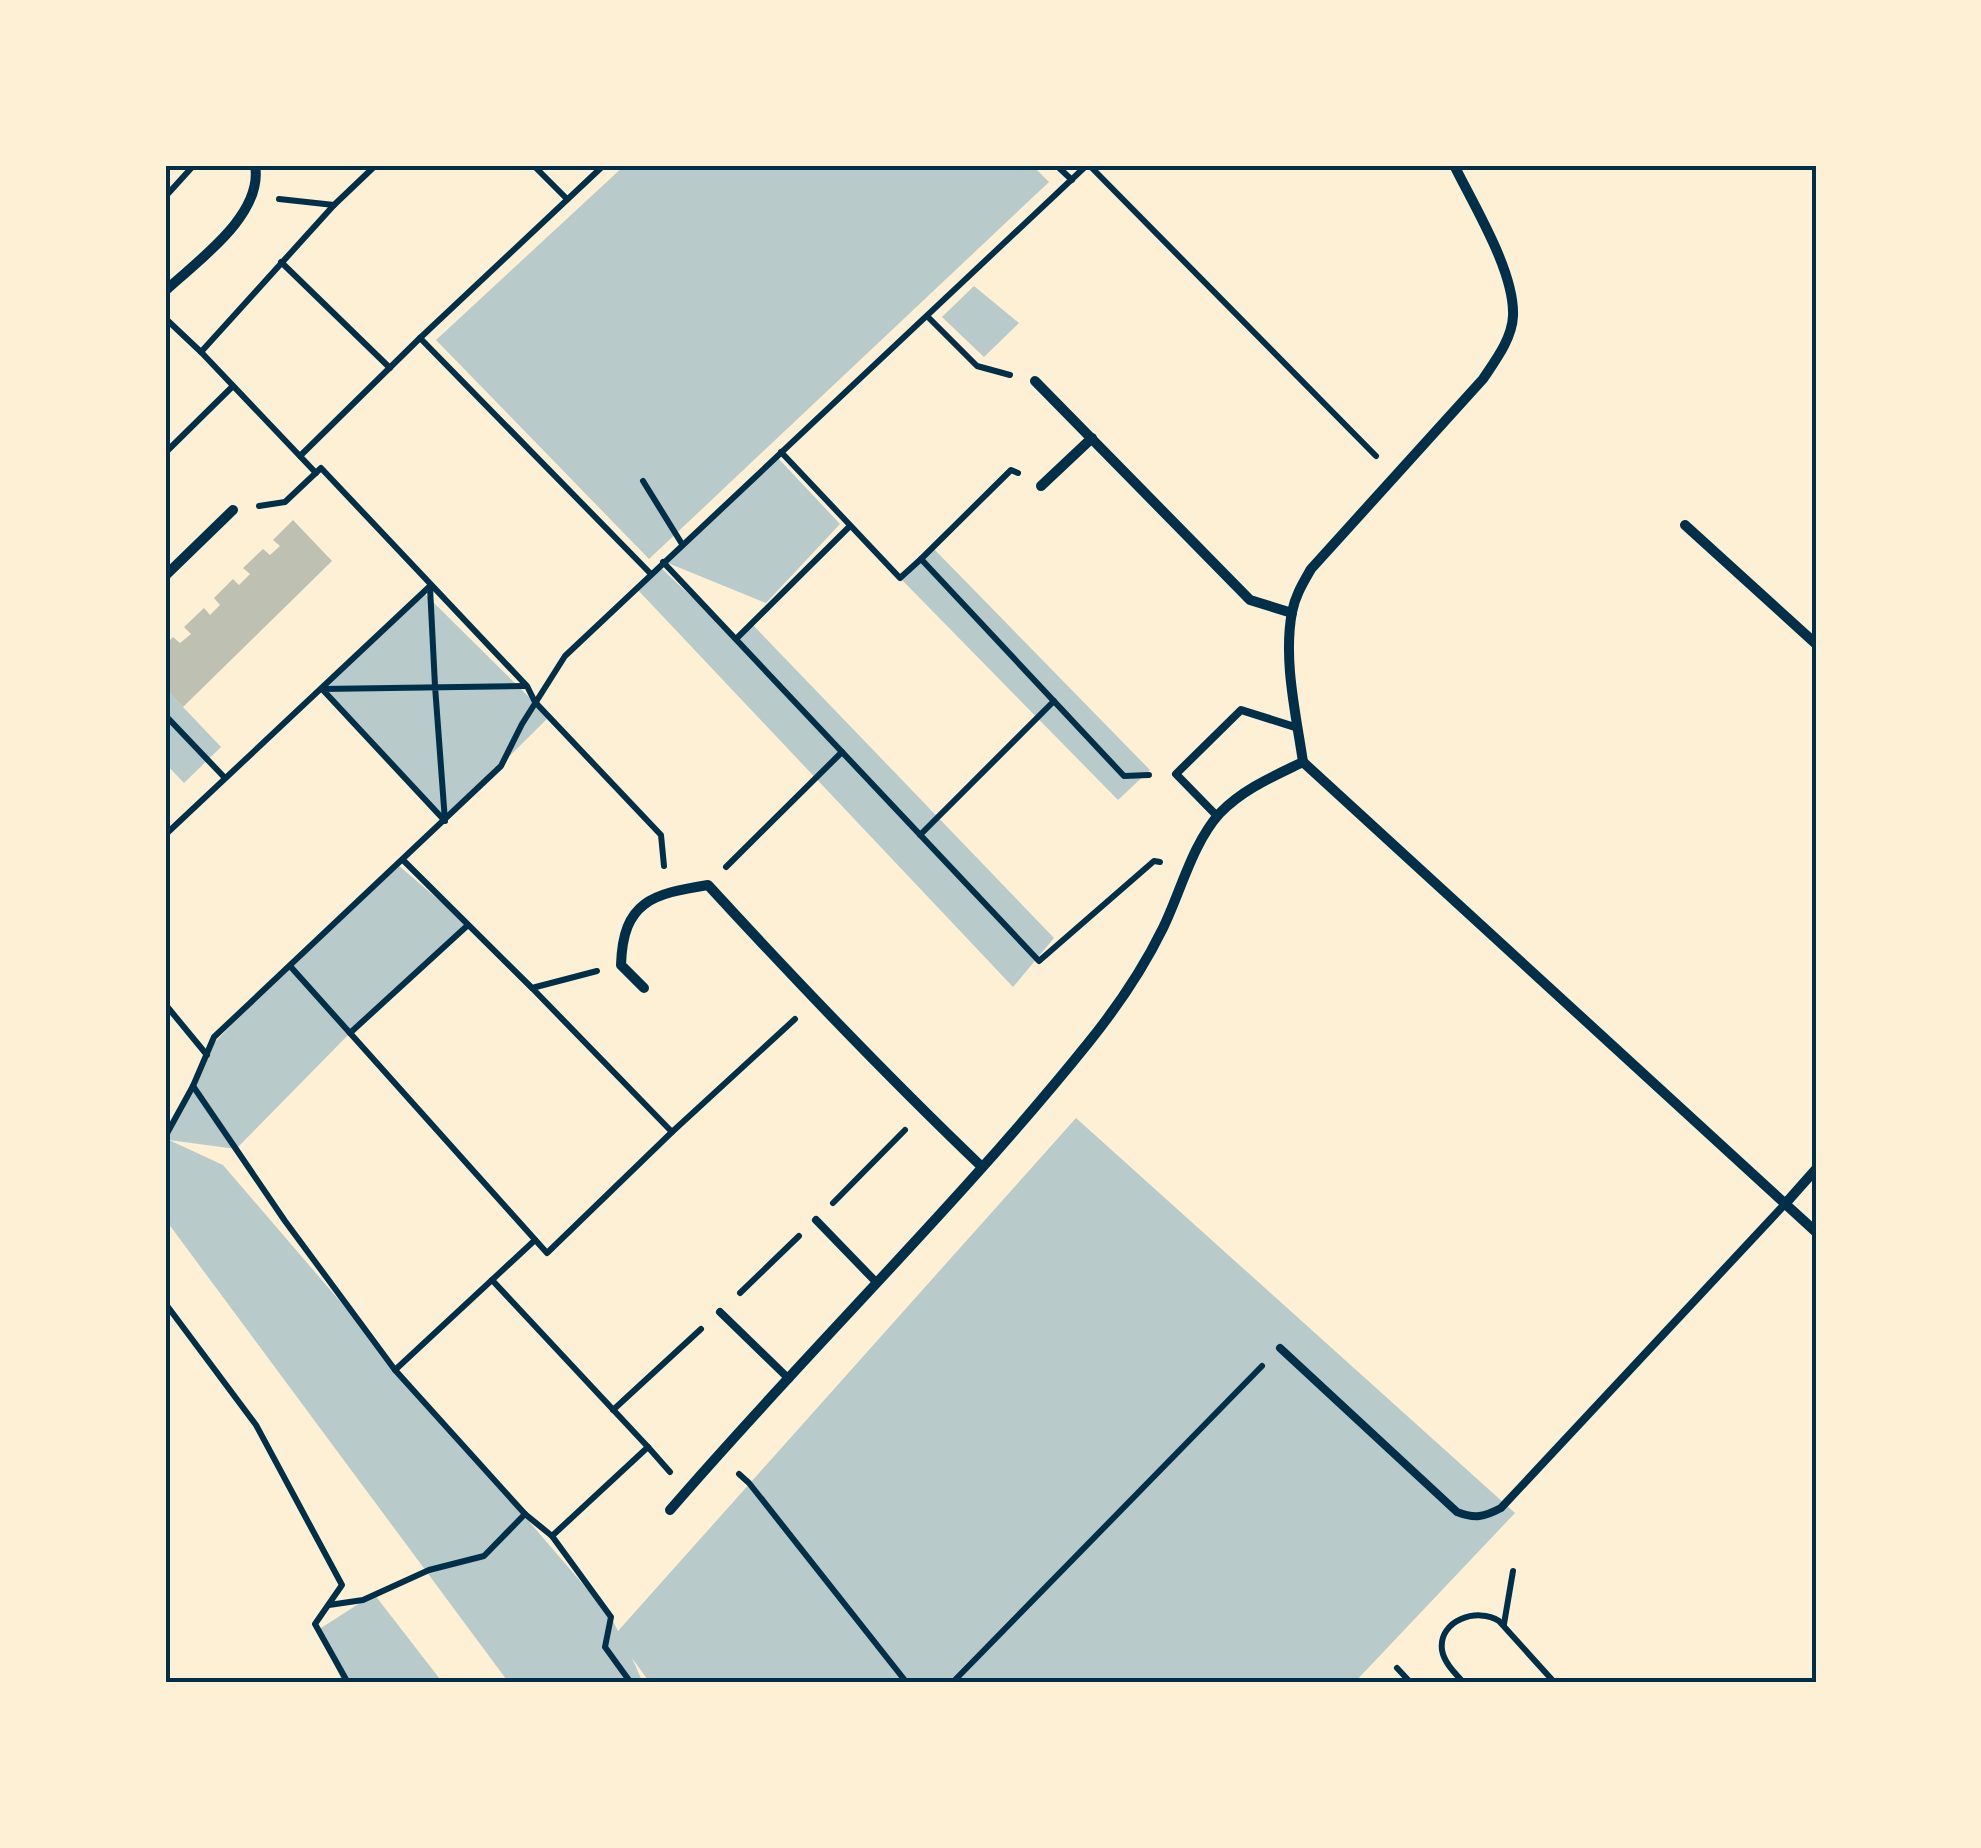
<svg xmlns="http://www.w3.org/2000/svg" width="1981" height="1848" viewBox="0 0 1981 1848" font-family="'Titillium Web',sans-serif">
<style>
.green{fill:#b9caca}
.building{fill:#bec0b2}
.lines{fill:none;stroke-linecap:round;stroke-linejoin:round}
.path{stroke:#003049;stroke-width:6}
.service{stroke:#003049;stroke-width:8}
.minor{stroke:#003049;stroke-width:10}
.neatline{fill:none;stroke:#003049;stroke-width:4}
</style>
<rect width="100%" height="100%" fill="#fdf0d5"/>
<g class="green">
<polygon points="625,165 1032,165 1049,182 649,559 436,340"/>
<polygon points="974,286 1019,323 984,357 942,317"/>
<polygon points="776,456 840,524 766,603 663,561"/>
<polygon points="932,547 1150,770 1118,800 900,578"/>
<polygon points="659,566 735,638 752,624 1054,938 1013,987 636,588"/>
<polygon points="424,593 549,717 445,820 322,689"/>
<polygon points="165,688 221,747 184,783 165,763"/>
<polygon points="398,865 468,925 350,1033 236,1149 169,1140 223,1165 611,1617 618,1631 1076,1118 1515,1513 1354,1683 650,1683 632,1658 643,1683 509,1683 165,1219 165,1137 210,1047 290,966"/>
<polygon points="374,1594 443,1683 343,1683 318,1630"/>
</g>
<polygon class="building" points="293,520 332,561 183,707 165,688 165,645 173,637 180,643 191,634 184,627 204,608 210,615 220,605 214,598 233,579 239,585 250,574 243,568 263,549 270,555 280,546 273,540"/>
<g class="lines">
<g class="path">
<polyline points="533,165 567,199"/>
<polyline points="1056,165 1072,180"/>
<polyline points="1089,165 1376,456"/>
<polyline points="165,197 194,165"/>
<polyline points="279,199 334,205 376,165"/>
<polyline points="281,262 390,368"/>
<polyline points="927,316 977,366 1010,375"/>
<polyline points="166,319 201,352 334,205"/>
<polyline points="420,338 650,573"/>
<polyline points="201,352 316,473"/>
<polyline points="781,452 900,578 921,559"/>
<polyline points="165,453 233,386"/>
<polyline points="300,456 420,338 604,165"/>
<polyline points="1018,473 1011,470 921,559 1124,776 1149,775"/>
<polyline points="643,481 682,544"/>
<polyline points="259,506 285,502 321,468 527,686 535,702 661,835 664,866"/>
<polyline points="663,562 1039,961 1154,861 1160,862"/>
<polyline points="430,587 435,686 445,821 322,689 525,686"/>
<polyline points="736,639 850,526"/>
<polyline points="165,715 225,778"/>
<polyline points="165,835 429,587"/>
<polyline points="920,835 1054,701"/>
<polyline points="403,860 532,988 597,971"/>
<polyline points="726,867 842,752"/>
<polyline points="290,966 547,1253 672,1132 795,1019"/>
<polyline points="533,989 672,1132"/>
<polyline points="165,1004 207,1055"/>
<polyline points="350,1033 468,925"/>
<polyline points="193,1086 285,1221 395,1370 525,1514 552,1536 611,1617 605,1647 631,1683"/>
<polyline points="165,1137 193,1086 214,1037 501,766 522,724 565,656 1087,165"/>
<polyline points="833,1203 905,1130"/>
<polyline points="492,1280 648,1447"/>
<polyline points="740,1293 799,1236"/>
<polyline points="165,1303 256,1425 342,1585 315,1624 348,1683"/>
<polyline points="395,1370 535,1240"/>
<polyline points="613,1410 701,1329"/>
<polyline points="739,1474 749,1483 907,1683"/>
<polyline points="552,1536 648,1447 670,1472"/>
<polyline points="329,1605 363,1600 429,1570 484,1556 525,1514"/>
<polyline points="1504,1624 1513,1571"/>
<polyline points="1397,1668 1411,1683"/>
<polyline points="952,1683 1262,1366"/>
<path d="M1464,1683C1456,1674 1444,1663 1442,1650C1438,1620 1478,1607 1499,1621L1555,1683"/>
</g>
<g class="service">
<polyline points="1217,816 1176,774 1241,710 1298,728"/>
<polyline points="816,1220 877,1283"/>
<polyline points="720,1312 789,1379"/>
<path d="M1280,1348L1457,1512C1475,1519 1484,1517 1501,1508L1785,1204"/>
</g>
<g class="minor">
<path d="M165,291C197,261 264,215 255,165"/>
<polyline points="1035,381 1250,600 1292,613"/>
<polyline points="1041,486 1092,438"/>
<polyline points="1685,525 1816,644"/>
<polyline points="165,576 233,510"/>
<polyline points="1303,762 1816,1232"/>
<path d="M1303,762C1296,714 1283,660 1292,612C1295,596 1303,583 1311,569L1483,379C1495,361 1512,339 1513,316C1515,272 1474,206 1454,165"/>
<path d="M644,988L621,965C623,901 652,894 708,885C797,982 887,1076 982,1167"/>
<polyline points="1785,1204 1816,1169"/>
<path d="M670,1510C807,1351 958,1205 1089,1042C1118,1006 1143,969 1163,928C1181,891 1192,844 1220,813C1243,789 1274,776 1303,762"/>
</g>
</g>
<rect width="1981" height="1848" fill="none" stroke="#fdf0d5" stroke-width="335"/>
<rect x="168" y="168" width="1646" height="1512" class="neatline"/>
</svg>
